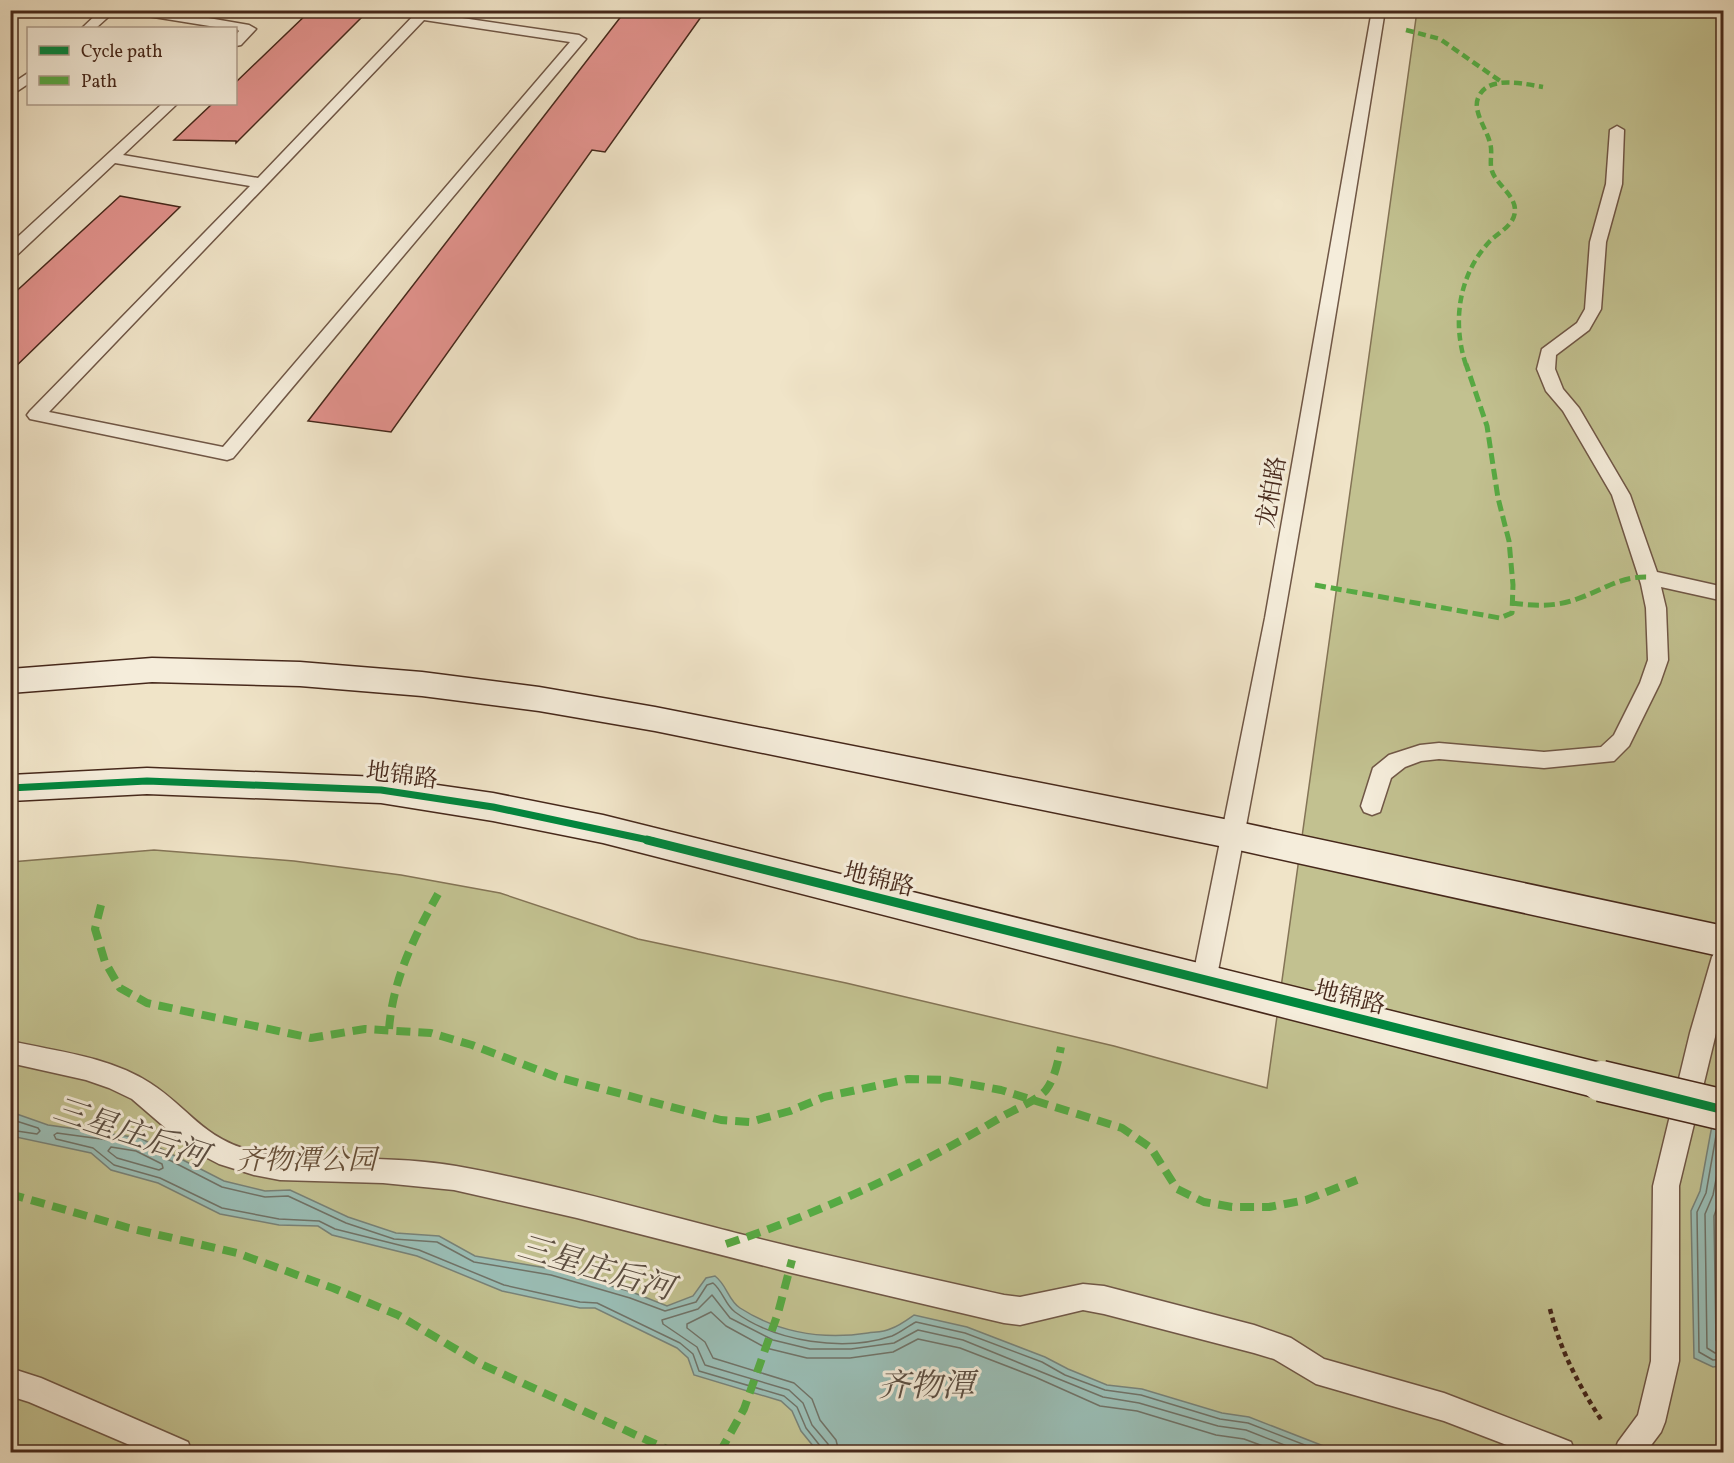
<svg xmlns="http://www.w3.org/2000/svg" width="1734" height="1463" viewBox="0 0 1734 1463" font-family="Vollkorn,'Noto Serif SC',serif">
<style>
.green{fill:#c2c190;stroke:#847456;stroke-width:1.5}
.water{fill:#9abeb6;stroke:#788278;stroke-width:1.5}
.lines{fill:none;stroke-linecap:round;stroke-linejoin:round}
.shore{stroke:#707368;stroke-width:1.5}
.building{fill:#e2928d;stroke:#46281b;stroke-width:1.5}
.lane-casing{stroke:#705746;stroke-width:3}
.secondary-casing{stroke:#46281b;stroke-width:3}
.path{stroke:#46281b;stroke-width:4.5;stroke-dasharray:5 4;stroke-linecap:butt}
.lane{fill:#f5eddb;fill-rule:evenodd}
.secondary{fill:#f5eddb;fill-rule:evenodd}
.secondary-bridge-casing{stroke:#46281b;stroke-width:43;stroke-linecap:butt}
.secondary-bridge{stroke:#f5eddb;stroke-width:40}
.quiet-far2{stroke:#56aa43;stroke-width:4.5;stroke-dasharray:8 4.5;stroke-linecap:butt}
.quiet-far1{stroke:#56aa43;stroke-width:5;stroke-dasharray:11 5;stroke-linecap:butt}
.quiet{stroke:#56aa43;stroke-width:8;stroke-dasharray:14 8;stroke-linecap:butt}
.cycleway-far1-casing{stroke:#f5eddb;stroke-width:10}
.cycleway-casing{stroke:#f5eddb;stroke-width:13}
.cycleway-far1{stroke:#00873e;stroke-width:7}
.cycleway{stroke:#00873e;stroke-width:9}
.labels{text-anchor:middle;stroke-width:6;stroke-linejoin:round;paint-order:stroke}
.street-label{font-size:24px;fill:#46281b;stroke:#f5eddb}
.near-park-label{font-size:28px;font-style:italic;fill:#654e38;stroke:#f5eddb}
.near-water-label{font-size:32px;font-style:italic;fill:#5b4e42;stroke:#f5eddb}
</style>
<rect width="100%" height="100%" fill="#f0e4c8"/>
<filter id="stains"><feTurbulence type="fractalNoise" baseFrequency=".00333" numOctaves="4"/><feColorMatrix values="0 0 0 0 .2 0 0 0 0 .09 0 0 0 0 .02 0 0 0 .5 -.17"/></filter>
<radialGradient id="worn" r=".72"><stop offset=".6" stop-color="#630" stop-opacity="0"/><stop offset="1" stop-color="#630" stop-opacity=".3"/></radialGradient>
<polygon class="green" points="1417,11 1723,11 1723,1452 11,1452 11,862 154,850 294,861 401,875 500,893 638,939 846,983 1114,1046 1267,1088"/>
<g class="water">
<polygon points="1723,1065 1724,1363 1720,1366 1713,1367 1694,1358 1691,1211 1700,1191"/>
<path d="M11,1112L48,1125L140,1138L224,1181L265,1191L290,1190L348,1217L396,1233L439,1236L475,1256L552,1269L632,1292L667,1306L693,1296L706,1278L715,1276C727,1285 728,1300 740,1308C779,1333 822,1340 868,1333C875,1332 884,1332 890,1329C899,1326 907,1320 914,1315L967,1327L1045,1357L1068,1369L1107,1385L1142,1389L1222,1413L1249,1417L1339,1452H818L801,1431L792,1411L781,1401L694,1375L688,1358L677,1348L595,1308H580L502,1291L417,1256L332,1235L318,1226L279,1225L220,1214L158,1183L111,1170L91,1153L11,1136Z"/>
</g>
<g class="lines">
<g class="shore">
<polyline points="10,1119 38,1128 40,1131 37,1134 10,1130"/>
<polyline points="1717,1130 1706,1193 1697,1212 1699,1352 1713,1360 1724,1359"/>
<polyline points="1724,1138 1713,1195 1705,1214 1707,1348 1715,1353 1724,1352"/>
<polygon points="111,1147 136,1151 162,1164 163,1168 159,1170 117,1158 108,1151"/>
<polyline points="1724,1187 1714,1216 1716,1340 1724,1343"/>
<path d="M822,1452L821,1447L806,1428L797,1407L784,1396L699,1371L693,1354L680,1343L597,1303L580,1302L504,1285L419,1250L335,1229L319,1221L279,1219L222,1208L160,1178L114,1165L93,1148L56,1139L54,1135L57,1133L138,1144L222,1187L265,1197L288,1196L346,1223L394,1239L437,1242L474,1262L551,1275L630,1298L665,1311L696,1302L707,1285L713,1283C723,1291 725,1305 735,1312C776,1342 844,1352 892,1336C900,1333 908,1326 916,1322L965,1333L1042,1362L1065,1375L1105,1390L1141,1395L1220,1419L1248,1423L1323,1452"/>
<polyline points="830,1452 828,1444 812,1425 803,1403 789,1390 705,1365 697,1347 663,1324 662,1320 698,1309 712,1295 730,1318 773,1340 810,1349 851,1349 894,1343 918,1330 963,1340 1103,1397 1139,1403 1218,1426 1246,1430 1302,1452"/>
<polyline points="839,1452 836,1440 820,1420 812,1399 794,1383 713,1358 705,1342 687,1328 687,1324 711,1312 726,1326 766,1348 807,1358 850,1358 893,1352 918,1339 960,1348 1035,1377 1100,1406 1137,1411 1216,1435 1244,1439 1279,1452"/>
</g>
</g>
<g class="building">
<polygon points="311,10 369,10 236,143 236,141 174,140 212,104 236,104 236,82"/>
<polygon points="626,10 706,10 605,152 592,150 391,432 308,421"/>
<polygon points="120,196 180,207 10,372 10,297"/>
</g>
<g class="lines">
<g class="lane-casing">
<g id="lane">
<polygon points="101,10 116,10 96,28 82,28"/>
<polygon points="129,10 162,10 249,25 256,29 241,45 236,46 236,35 239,31 236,28 222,28 135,14"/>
<path d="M1372,10H1385C1333,335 1280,659 1216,981L1212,988L1204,991L1196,988L1192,981L1265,618Z"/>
<path d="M421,12L579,35L586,39L233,458L227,460L30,419L27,415L30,411L250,186L115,163L16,256L10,258V244L162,104H177L123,155L258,178L416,13ZM424,20L570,42L223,447L49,412Z"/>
<polygon points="28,73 28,84 10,96 10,85"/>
<polygon points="1617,126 1624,130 1622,184 1606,242 1601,309 1589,330 1556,355 1555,369 1563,389 1579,408 1630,495 1657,572 1724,587 1724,601 1661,587 1666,608 1668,660 1660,683 1629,746 1614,761 1544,768 1439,759 1421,761 1405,767 1391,778 1380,812 1372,815 1364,812 1361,806 1373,768 1389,755 1420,745 1439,743 1544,752 1601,747 1614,735 1640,683 1648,660 1646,608 1641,584 1612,495 1563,411 1546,391 1537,369 1542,349 1577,323 1585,309 1590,242 1606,184 1610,130"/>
<polygon points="1724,947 1724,1000 1679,1186 1679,1361 1665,1422 1661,1432 1646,1452 1614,1452 1618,1442 1638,1415 1651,1361 1653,1186 1690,1033 1712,957 1716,950"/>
<path d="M10,1041C56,1051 110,1057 150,1083C189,1108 203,1139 253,1151C279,1157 305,1157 331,1157C372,1159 415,1159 456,1166C551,1183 646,1210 740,1234C827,1256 916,1275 1004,1295L1020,1297L1083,1284L1104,1286L1254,1325L1291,1338L1324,1359L1444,1393L1561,1438L1571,1442L1575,1452H1525L1444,1421L1316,1384L1274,1359L1254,1353L1104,1314L1083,1310L1020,1325L1004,1323L792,1273L577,1218L454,1190L383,1183L280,1180L254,1175L219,1164L190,1149L132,1099L109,1088L86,1080L10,1063Z"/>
<polygon points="10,1368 41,1378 188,1442 192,1452 146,1452 29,1402 10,1396"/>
</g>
</g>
<g class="secondary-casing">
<g id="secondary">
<polygon points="152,658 300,662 422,672 539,687 655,707 1234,821 1724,926 1724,957 1234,849 655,731 539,711 422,696 300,686 152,682 10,693 10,669"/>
<polygon points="147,768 381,777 493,793 603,815 1601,1063 1615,1069 1621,1081 1615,1093 1601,1099 603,843 493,821 381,803 147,794 10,801 10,775"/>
</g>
</g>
<path class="path" d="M1550,1309C1560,1350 1579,1386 1602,1421"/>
<use href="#lane" class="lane"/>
<use href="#secondary" class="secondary"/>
<g class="secondary-bridge-casing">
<polyline id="secondary-bridge" points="1601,1081 1724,1110"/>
</g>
<use href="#secondary-bridge" class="secondary-bridge"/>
<g class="quiet-far2">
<polyline points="1406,30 1440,39 1503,83"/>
<path d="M1466,365C1452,323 1458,275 1490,241C1499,232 1515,225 1515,210C1515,195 1496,184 1492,171C1489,162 1493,152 1490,143C1487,129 1471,110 1479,96C1489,75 1525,84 1543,87"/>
</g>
<g class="quiet-far1">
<polyline points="1315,585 1500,618 1512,613 1513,585 1509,541 1498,498 1487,426 1466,364"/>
<path d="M1512,603C1534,606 1556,607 1577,599C1603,590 1620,576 1648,577"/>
</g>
<g class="quiet">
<polyline points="101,905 95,929 105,962 120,988 147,1003 311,1038 365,1029 431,1033 472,1045 557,1077 721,1120 750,1122 790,1111 824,1097 908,1079 947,1080 1001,1090 1122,1128 1151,1148 1177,1189 1204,1202 1232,1207 1269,1207 1306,1200 1357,1180"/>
<path d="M389,1029C393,979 414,937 438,894"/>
<polyline points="10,1194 129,1228 237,1253 333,1288 398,1315 481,1364 673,1452"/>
<path d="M726,1244C823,1212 915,1169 1003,1116C1014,1110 1039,1099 1046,1090C1055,1078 1058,1061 1061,1047"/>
<polyline points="720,1452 744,1409 778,1313 792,1260"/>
</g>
<g class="cycleway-far1-casing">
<polyline id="cycleway-far1" points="10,788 147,781 381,790 493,807 653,841"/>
</g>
<g class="cycleway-casing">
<polyline id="cycleway" points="647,840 1724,1110"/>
</g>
<use href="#cycleway-far1" class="cycleway-far1"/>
<use href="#cycleway" class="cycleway"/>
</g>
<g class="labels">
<g class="street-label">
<text transform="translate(1271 492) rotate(-80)" y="8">龙柏路</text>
<text transform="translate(402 775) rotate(7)" y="8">地锦路</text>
<text transform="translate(879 879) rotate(14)" y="8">地锦路</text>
<text transform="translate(1350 997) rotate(14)" y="8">地锦路</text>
</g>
<g class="near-park-label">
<text x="306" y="1169">齐物潭公园</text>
</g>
<g class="near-water-label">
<text transform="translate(131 1132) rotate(18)" y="11">三星庄后河</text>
<text transform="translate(596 1267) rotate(16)" y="11">三星庄后河</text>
<text x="926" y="1396">齐物潭</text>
</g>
</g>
<rect width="1734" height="1463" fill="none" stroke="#f0e4c8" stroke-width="36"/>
<rect x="12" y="12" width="1710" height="1439" fill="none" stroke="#46281b" stroke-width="3"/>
<rect x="18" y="18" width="1698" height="1427" fill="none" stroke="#46281b" stroke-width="1.5"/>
<rect x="27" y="27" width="210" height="78" fill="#f5eddb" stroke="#af9e8e" stroke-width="1.5"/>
<rect x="39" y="46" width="30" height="9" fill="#00873e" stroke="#af9e8e" stroke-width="1.5"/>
<text x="81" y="57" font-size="18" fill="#46281b">Cycle path</text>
<rect x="39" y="76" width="30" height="9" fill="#56aa43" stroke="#af9e8e" stroke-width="1.5"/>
<text x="81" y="87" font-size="18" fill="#46281b">Path</text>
<rect width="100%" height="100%" filter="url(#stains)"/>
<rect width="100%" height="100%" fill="url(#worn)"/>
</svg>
